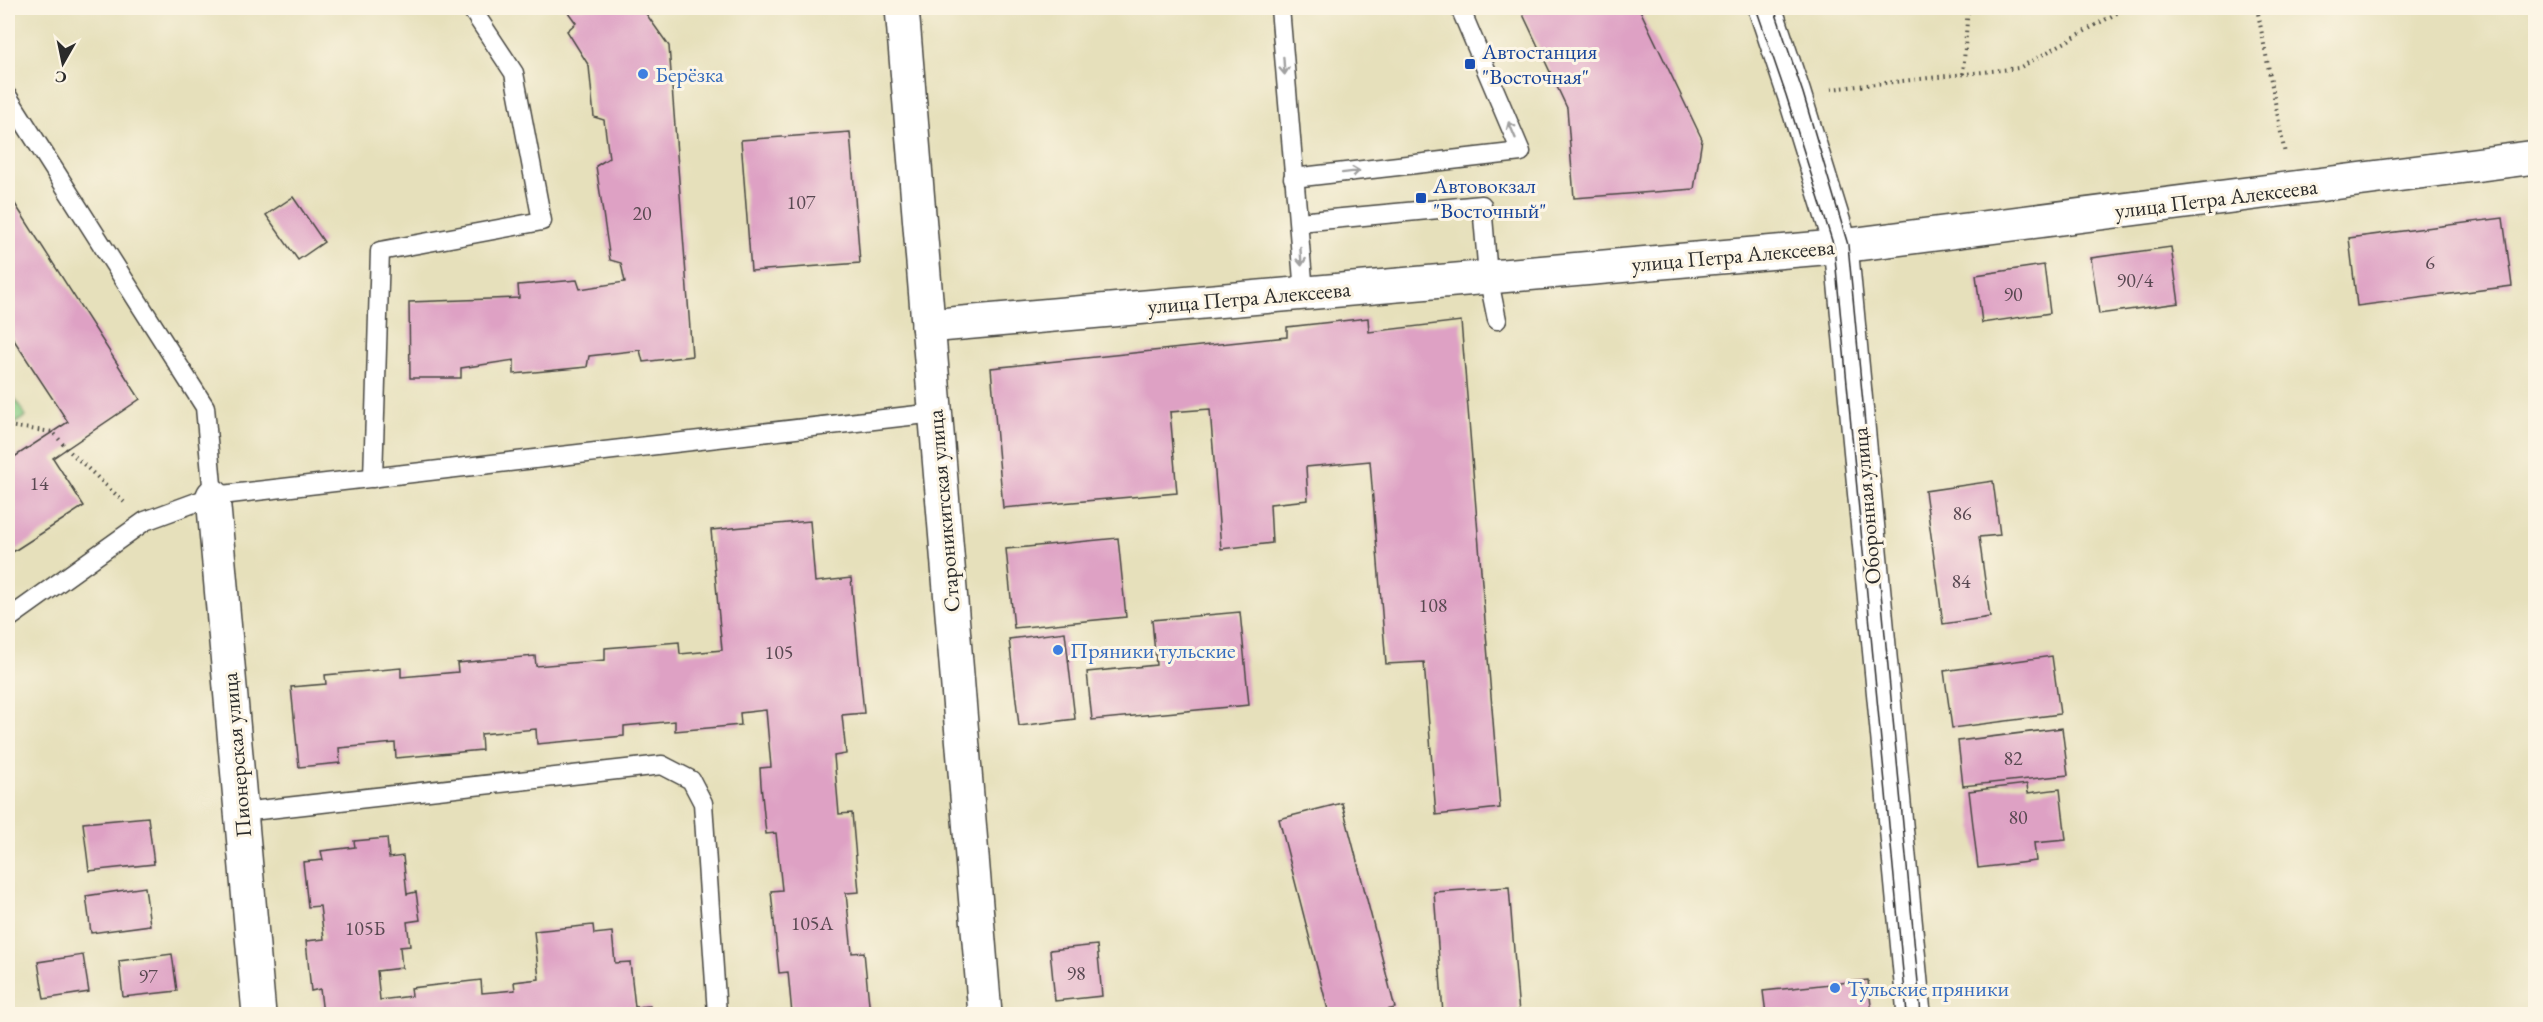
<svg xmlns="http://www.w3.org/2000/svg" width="2543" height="1022" viewBox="0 0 2543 1022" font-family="'EB Garamond',serif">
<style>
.green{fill:#88cc85;stroke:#5a7c58;stroke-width:1.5}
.building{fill:#dea1c4}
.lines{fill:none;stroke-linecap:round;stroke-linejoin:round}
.service-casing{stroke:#474641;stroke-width:21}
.minor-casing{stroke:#474641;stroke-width:36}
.secondary-casing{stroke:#474641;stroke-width:36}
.primary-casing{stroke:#474641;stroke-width:36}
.path{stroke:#474641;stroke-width:4;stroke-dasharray:1.5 4.5;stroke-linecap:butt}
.service{stroke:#fff;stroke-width:18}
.minor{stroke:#fff;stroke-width:33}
.secondary{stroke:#fff;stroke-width:33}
.primary{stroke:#fff;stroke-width:33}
.tram{stroke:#2b2b2b;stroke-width:1.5}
.oneway{stroke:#a0a0a0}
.transit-dot{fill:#1a4fb4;stroke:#fcf5e5;stroke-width:2}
.shop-dot{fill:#3f7fe0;stroke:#fcf5e5;stroke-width:2}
.labels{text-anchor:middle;stroke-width:6;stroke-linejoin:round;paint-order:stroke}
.number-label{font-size:20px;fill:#584851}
.transit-label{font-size:22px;fill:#164399;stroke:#fcf5e5;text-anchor:start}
.shop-label{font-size:22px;fill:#366cbe;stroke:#fcf5e5;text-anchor:start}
.street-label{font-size:22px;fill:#2b2b2b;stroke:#fcf5e5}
</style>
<rect width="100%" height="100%" fill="#fcf5e5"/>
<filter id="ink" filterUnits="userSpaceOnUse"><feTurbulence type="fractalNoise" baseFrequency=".0167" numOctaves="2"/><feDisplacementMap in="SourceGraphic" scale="12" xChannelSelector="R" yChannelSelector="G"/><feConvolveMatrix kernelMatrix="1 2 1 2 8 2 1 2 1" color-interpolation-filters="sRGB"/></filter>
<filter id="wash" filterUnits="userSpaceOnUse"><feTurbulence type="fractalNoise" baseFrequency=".008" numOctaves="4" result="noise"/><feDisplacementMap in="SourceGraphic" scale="24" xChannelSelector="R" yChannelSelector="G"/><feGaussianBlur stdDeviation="1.35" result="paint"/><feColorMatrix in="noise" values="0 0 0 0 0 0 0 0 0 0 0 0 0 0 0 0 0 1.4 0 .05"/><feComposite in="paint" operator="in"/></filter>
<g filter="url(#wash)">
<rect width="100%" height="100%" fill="#e6e0bb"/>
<polygon class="green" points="8,388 26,416 8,428"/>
<g id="blocks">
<g class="building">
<polygon points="565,8 642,8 669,46 692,356 643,362 640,350 589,356 587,367 514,374 514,360 461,368 461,378 410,378 409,302 519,298 518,285 577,280 580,289 625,282 621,263 610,260 596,166 609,158 604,120 594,117 589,66 567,31 576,23"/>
<polygon points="1520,8 1639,8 1702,139 1694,189 1574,198 1567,108"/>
<polygon points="850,132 860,263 751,271 741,140"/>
<polygon points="8,193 140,399 53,458 84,506 8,555 8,461 68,422 8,331"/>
<polygon points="293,197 324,242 298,260 266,215"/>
<polygon points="2503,218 2512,286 2357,306 2349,238"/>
<polygon points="2171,247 2179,303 2099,314 2091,258"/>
<polygon points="2044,265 2050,313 1982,323 1976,275"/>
<polygon points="1368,318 1369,332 1461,321 1500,808 1436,815 1424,662 1386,664 1370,461 1306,467 1308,500 1270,504 1272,543 1221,549 1210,409 1170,412 1177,493 1003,508 991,368 1287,337 1287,327"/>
<polygon points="1993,481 2000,535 1979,537 1990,617 1943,624 1925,491"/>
<polygon points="810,521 815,582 851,578 864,713 842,715 846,754 834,756 839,814 852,813 859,892 846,893 852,953 864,952 870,1014 792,1014 788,972 779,973 771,891 782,890 776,833 766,834 761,785 760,768 771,767 766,710 740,713 741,725 675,731 675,721 624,726 624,736 537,744 536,729 481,734 482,750 396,758 395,743 339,748 340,763 299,767 291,687 326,684 325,675 401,668 401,677 458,672 457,663 535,656 536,666 605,660 605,648 679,642 680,654 722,650 711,530"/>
<polygon points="1118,538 1126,617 1014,628 1006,549"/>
<polygon points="1240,612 1249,705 1092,720 1087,672 1156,665 1152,620"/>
<polygon points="1065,632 1075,719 1019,726 1009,639"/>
<polygon points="2052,656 2060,714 1952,728 1944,671"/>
<polygon points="2062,728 2068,775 1963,786 1958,741"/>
<polygon points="2027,784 2028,793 2060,789 2066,840 2034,843 2036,861 1978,868 1969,791"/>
<polygon points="1342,803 1395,1008 1370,1014 1329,1014 1279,819"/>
<polygon points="148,817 154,864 89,871 83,823"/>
<polygon points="387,838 389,858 403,856 407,894 416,892 420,920 407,922 410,946 400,947 402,968 377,971 380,1000 412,996 411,988 481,980 482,993 515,990 514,982 539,979 534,931 593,925 594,934 612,932 615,963 630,962 635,1007 650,1006 651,1014 323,1014 320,989 311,991 306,941 324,939 320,906 308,907 303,862 323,860 321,851 355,847 354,841"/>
<polygon points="145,887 150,925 91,933 86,896"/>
<polygon points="1509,887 1519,1014 1443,1014 1434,892"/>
<polygon points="1097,945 1102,996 1055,1001 1050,950"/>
<polygon points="172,954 177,991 123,997 119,961"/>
<polygon points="83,955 89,992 44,999 38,962"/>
<polygon points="1868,980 1872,1014 1766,1014 1763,991"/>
</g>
</g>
</g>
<g filter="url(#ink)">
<use href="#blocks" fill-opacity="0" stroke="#474641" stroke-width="1.5"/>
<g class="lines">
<g class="service-casing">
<g id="service">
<polyline points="1280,8 1304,292"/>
<polyline points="8,97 205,407 213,496"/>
<polyline points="1293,178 1521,152 1460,8"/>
<polyline points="1299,222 1482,205 1488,276 1497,320"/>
<polyline points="373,478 380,251 542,221 514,73 471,8"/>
<polyline points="8,619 145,521 213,496 935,413"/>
<polyline points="241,812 662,765 691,780 703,803 717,1014"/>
</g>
</g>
<g class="minor-casing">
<g id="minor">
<polyline points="928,326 1834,247 2536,157"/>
<polyline points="213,496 259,1014"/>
</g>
</g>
<g class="secondary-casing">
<polyline id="secondary" points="1765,8 1794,94 1841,246 1914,1014"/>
</g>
<g class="primary-casing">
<polyline id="primary" points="902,8 985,1014"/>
</g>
<g class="path">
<polyline points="2257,8 2285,154"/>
<polyline points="1963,74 1968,8"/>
<polyline points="1831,89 2019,68 2126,8"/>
<polyline points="8,426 53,432 67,449 124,502"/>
</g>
<use href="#service" class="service"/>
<use href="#minor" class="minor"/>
<use href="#secondary" class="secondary"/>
<use href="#primary" class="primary"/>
<g class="tram">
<polyline points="1756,8 1786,95 1834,247 1907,1014"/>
<polyline points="1774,8 1803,93 1848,245 1921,1014"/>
</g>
</g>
<defs><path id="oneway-shaft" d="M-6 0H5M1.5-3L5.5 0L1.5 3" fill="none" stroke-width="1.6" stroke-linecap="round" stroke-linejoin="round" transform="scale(1.5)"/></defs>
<g class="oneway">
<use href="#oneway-shaft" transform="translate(1284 66) rotate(86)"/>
<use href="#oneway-shaft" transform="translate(1512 130) rotate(-113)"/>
<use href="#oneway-shaft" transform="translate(1351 172) rotate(-7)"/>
<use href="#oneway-shaft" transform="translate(1301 257) rotate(86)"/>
</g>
</g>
<g class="transit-dot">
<rect x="1464" y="58" width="12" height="12" rx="3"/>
<rect x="1415" y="192" width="12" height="12" rx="3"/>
</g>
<g class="shop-dot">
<circle cx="643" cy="74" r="6"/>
<circle cx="1058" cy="650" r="6"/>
<circle cx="1835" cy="988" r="6"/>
</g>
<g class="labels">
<g class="number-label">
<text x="801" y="209">107</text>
<text x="642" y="220">20</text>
<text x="2430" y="269">6</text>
<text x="2135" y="287">90/4</text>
<text x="2013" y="301">90</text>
<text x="39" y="490">14</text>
<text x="1962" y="520">86</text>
<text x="1961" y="588">84</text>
<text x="1433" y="612">108</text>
<text x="779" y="659">105</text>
<text x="2013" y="765">82</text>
<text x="2018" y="824">80</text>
<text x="812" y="930">105А</text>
<text x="365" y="935">105Б</text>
<text x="1076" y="980">98</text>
<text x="148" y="983">97</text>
</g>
<g class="transit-label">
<text x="1482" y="59">Автостанция<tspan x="1482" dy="25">"Восточная"</tspan></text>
<text x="1433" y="193">Автовокзал<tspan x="1433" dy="25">"Восточный"</tspan></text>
</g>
<g class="shop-label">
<text x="655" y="82">Берёзка</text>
<text x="1070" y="658">Пряники тульские</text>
<text x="1847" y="996">Тульские пряники</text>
</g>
<g class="street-label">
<text transform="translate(2216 198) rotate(-7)" y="8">улица Петра Алексеева</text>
<text transform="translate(1733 255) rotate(-5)" y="8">улица Петра Алексеева</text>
<text transform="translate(1249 297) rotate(-5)" y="8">улица Петра Алексеева</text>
<text transform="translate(1866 506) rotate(-95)" y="8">Оборонная улица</text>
<text transform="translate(943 511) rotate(-95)" y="8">Староникитская улица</text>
<text transform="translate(236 755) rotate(-95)" y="8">Пионерская улица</text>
</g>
</g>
<rect width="2543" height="1022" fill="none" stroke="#fcf5e5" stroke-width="30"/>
<g transform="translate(63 63) rotate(189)" stroke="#fcf5e5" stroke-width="4.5" paint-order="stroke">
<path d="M0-4.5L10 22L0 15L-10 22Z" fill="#2b2b2b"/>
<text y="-9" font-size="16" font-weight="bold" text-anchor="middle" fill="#2b2b2b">С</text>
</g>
</svg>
